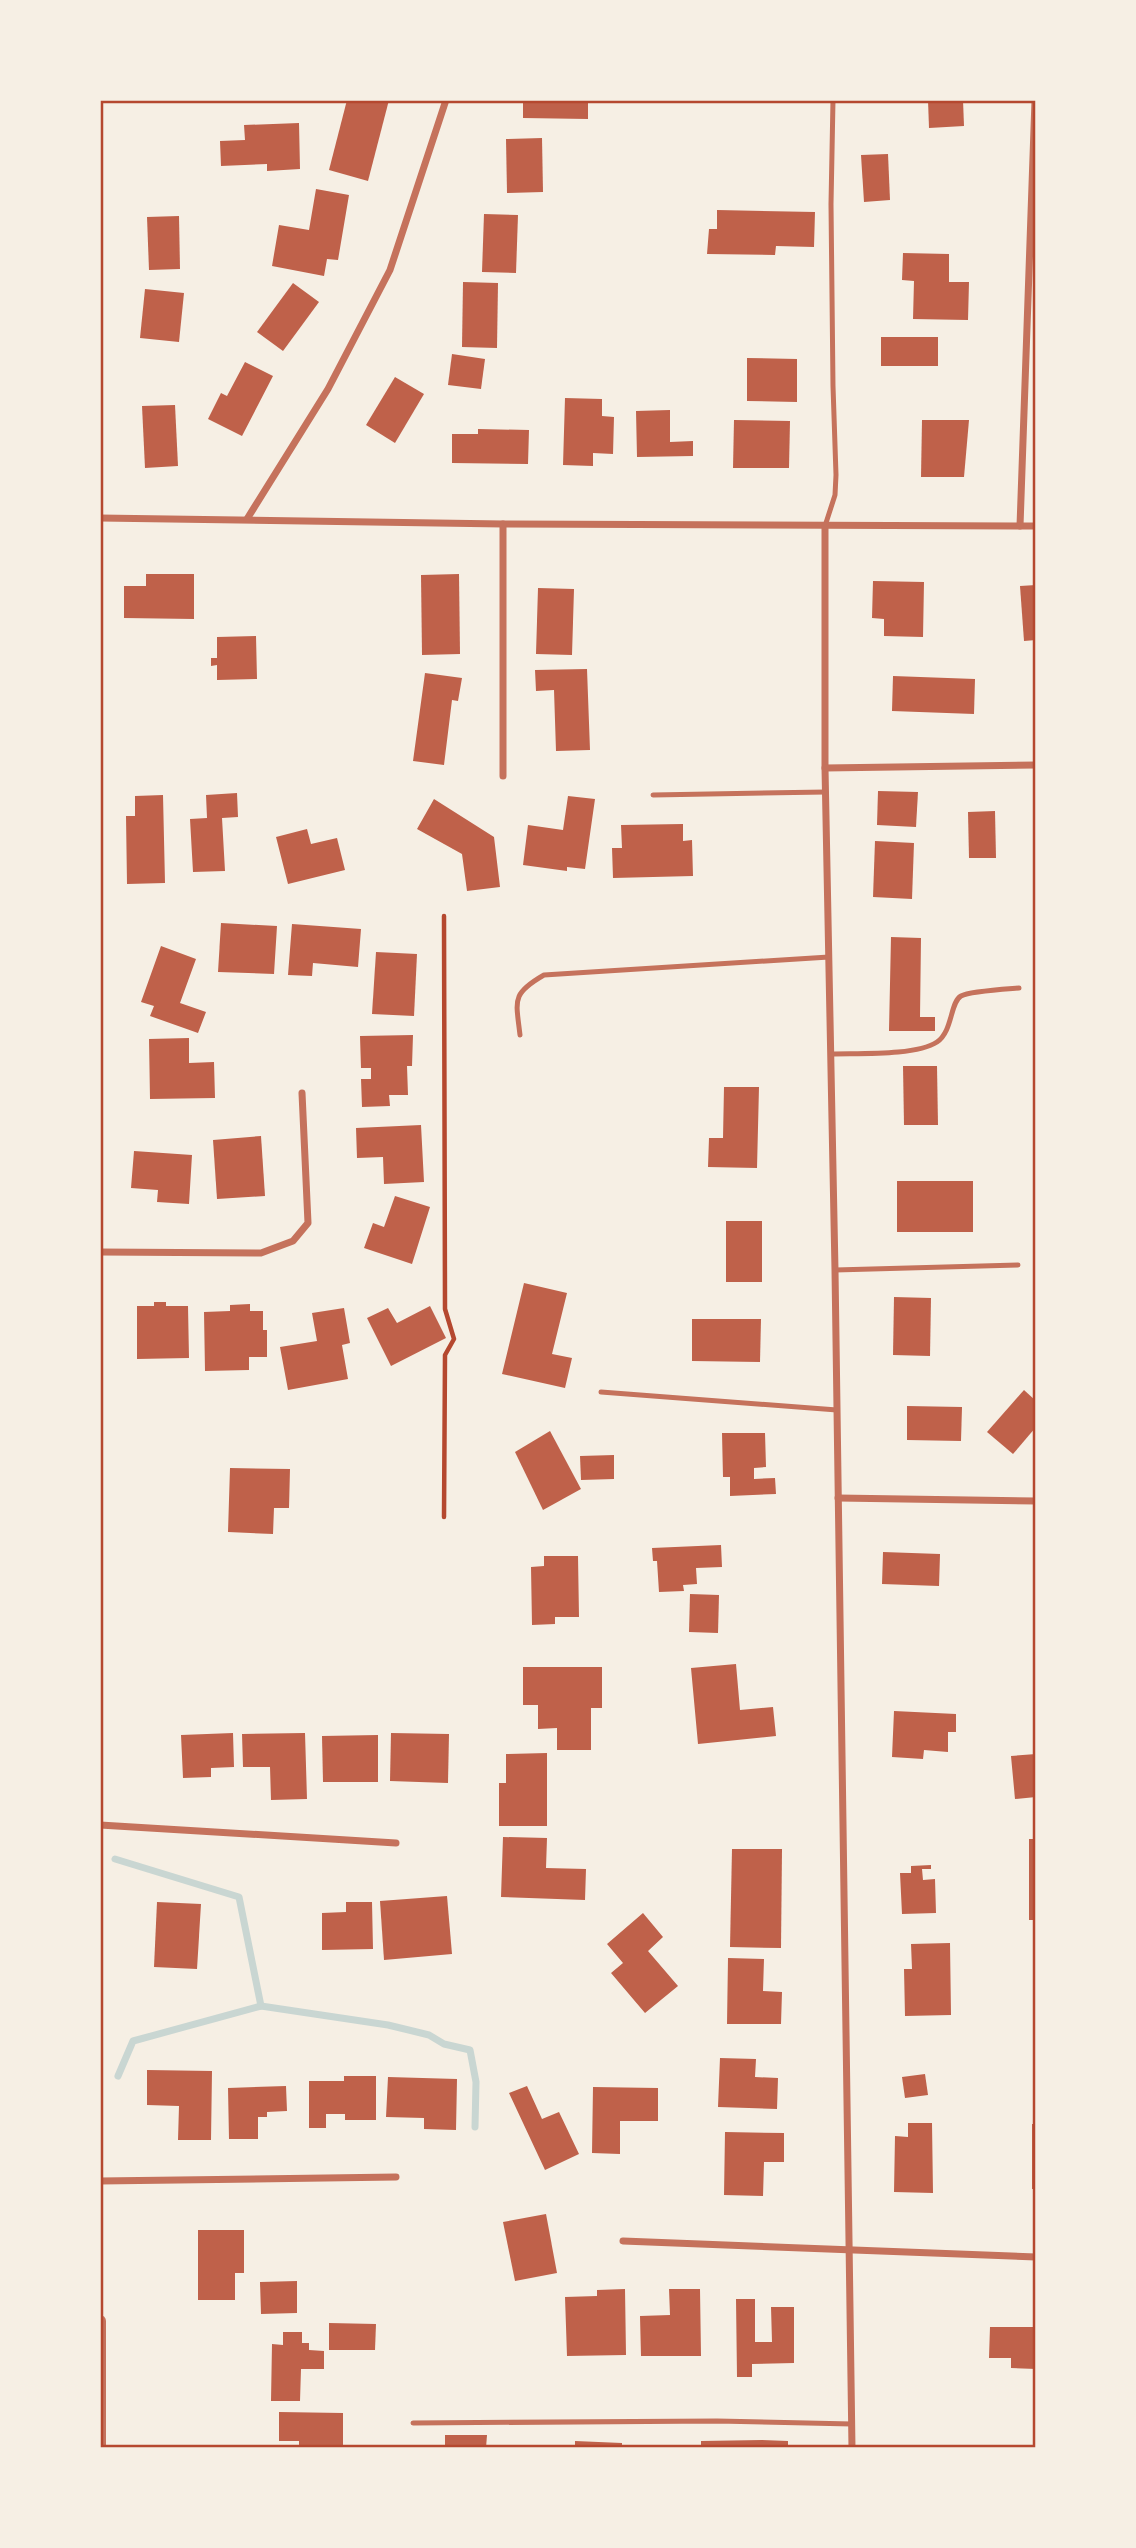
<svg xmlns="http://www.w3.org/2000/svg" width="1136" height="2548" viewBox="0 0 1136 2548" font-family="'PT Sans',sans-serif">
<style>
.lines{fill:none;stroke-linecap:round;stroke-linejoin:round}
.stream{stroke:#c9d6d2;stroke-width:7}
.building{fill:#bf614a}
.path{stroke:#b5482f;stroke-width:4.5}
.service{stroke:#c5725c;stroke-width:5}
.minor{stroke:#c5725c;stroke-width:7}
.tertiary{stroke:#c5725c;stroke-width:12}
.neatline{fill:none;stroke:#b5482f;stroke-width:2.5}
</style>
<rect width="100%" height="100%" fill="#f6efe4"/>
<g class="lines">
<g class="stream">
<polyline points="115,1859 239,1897 261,2006 133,2041 118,2076"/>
<polyline points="261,2006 388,2025 429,2035 444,2044 470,2050 476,2082 475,2127"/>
</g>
</g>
<g class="building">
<polygon points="347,100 389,100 368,181 329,170"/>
<polygon points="523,100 588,100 588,119 523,118"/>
<polygon points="928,100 963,100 964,126 929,128"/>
<polygon points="299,123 300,169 267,171 267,164 221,166 220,141 245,140 244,125"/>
<polygon points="542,138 543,192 507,193 506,139"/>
<polygon points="888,154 890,200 864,202 861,155"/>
<polygon points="316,189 349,195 338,260 327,259 324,276 272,266 279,225 309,230"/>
<polygon points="717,210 815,212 814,247 776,246 775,255 707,254 709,229 717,229"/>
<polygon points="484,214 518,215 516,273 482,272"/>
<polygon points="179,216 180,269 149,270 147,217"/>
<polygon points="903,253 949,254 949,282 969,282 968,320 913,319 914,281 902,280"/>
<polygon points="463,282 498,283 497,348 462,347"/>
<polygon points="293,283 319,302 283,351 257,332"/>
<polygon points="145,289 184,293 179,342 140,338"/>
<rect x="881" y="337" width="57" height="29"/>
<polygon points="452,354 485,359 481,389 448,385"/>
<polygon points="747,358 797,359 797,402 747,401"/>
<polygon points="245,362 273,376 242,436 208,419 221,393 227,396"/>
<polygon points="395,377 424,394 395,443 366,425"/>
<polygon points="565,398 602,399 602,416 614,417 613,454 593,453 593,466 563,465"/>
<polygon points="175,405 178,466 145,468 142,406"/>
<polygon points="670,410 670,442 693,441 693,456 637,457 636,411"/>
<polygon points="734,420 790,421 789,468 733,468"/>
<polygon points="922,420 969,420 964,477 921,477"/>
<polygon points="478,429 529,430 528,464 452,463 452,434 478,434"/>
<polygon points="146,574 194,574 194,619 124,618 124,586 146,586"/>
<polygon points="459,574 460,654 422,655 421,575"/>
<polygon points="873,581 924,582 923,637 884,636 884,619 872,618"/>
<polygon points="1036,585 1036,640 1024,641 1020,586"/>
<polygon points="538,588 574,589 572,655 536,654"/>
<polygon points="256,636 257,679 217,680 217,665 211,666 211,658 217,658 217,637"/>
<polygon points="587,669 590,750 556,751 554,690 536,691 535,670"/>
<polygon points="425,673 462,678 458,701 452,700 444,765 413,761"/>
<polygon points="893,676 975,679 974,714 892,711"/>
<polygon points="878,791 918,792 916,827 877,825"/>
<polygon points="237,793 238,817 222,818 225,871 193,872 190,819 207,818 206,795"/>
<polygon points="163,795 165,883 127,884 126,816 135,816 135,796"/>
<polygon points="568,796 595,799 585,869 567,867 567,871 523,865 528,825 563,830"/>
<polygon points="434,799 494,837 500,887 467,891 462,854 417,829"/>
<polygon points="995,811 996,858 969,858 968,812"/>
<polygon points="683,824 683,841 692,840 693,876 613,878 612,848 622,848 621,825"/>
<polygon points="307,829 311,844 337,838 345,870 288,884 276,837"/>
<polygon points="875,841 914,843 912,899 873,897"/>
<polygon points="221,923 277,926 274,974 218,972"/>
<polygon points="292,924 361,929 358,967 313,963 312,976 288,975"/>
<polygon points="891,937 921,938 920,1017 935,1017 935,1031 889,1031"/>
<polygon points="161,946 196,959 180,1003 206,1012 198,1033 150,1016 154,1006 141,1002"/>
<polygon points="376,952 417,954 414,1016 372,1014"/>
<polygon points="413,1035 412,1066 407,1066 408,1095 389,1095 390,1106 362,1107 361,1079 371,1079 371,1068 361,1068 360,1036"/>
<polygon points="189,1038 189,1063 214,1062 215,1098 150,1099 149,1039"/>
<polygon points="903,1066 937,1066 938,1125 904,1125"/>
<polygon points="724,1087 759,1087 757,1168 708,1167 709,1138 723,1138"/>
<polygon points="421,1125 424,1182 384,1184 383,1157 357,1158 356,1128"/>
<polygon points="261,1136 265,1196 217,1199 213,1140"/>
<polygon points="134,1151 192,1155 189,1204 157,1202 158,1190 131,1188"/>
<rect x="897" y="1181" width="76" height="51"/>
<polygon points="395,1196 430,1207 412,1264 364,1248 373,1223 384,1227"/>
<rect x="726" y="1221" width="36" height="61"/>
<polygon points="524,1283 567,1293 552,1354 572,1358 565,1388 502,1374"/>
<polygon points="894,1297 931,1298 930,1356 893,1355"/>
<polygon points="154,1302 166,1302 166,1306 188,1306 189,1358 137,1359 137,1306 154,1306"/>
<polygon points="250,1304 250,1311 263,1311 263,1330 267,1330 267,1357 249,1357 249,1370 205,1371 204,1312 230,1311 230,1305"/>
<polygon points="430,1306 446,1338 391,1366 367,1318 388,1308 397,1323"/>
<polygon points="344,1308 350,1343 342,1345 348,1379 288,1390 280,1347 317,1341 312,1313"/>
<polygon points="692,1319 761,1319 760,1362 692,1361"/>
<polygon points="1024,1390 1036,1401 1036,1427 1013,1454 987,1432"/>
<polygon points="907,1406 962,1407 961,1441 907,1440"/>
<polygon points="550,1431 581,1489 543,1510 515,1452"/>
<polygon points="722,1433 765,1433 766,1467 754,1468 754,1479 775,1478 776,1494 730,1496 730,1477 723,1477"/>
<polygon points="614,1455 614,1479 581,1480 580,1456"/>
<polygon points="230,1468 290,1469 289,1508 274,1508 273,1534 228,1532"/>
<polygon points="721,1545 722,1567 696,1568 697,1584 683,1585 684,1591 659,1592 657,1561 653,1561 652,1548"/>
<polygon points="883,1552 940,1554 939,1586 882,1584"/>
<polygon points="544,1556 578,1556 579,1617 555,1617 555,1624 532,1625 531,1567 544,1566"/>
<polygon points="690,1594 719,1595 718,1633 689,1632"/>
<polygon points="736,1664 740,1710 773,1707 776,1736 698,1744 691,1668"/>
<polygon points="523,1667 602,1667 602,1708 591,1708 591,1750 557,1750 557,1728 538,1729 538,1705 523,1705"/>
<polygon points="894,1711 956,1714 956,1732 948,1732 948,1752 924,1750 923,1759 892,1757"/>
<polygon points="233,1733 234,1767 211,1768 211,1777 183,1778 181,1735"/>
<polygon points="305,1733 307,1799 271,1800 270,1767 243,1767 242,1734"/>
<polygon points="391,1733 449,1734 448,1783 390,1781"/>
<polygon points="378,1735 378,1782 323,1782 322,1736"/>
<polygon points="547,1753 547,1826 499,1826 499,1783 506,1783 506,1754"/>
<polygon points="1036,1754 1036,1797 1015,1799 1011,1756"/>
<polygon points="503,1837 547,1838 546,1868 586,1869 585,1900 501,1897"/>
<rect x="1029" y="1839" width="7" height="81"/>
<polygon points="732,1849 782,1849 781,1948 730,1947"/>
<polygon points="931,1865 931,1869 922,1869 923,1880 935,1879 936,1913 902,1914 900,1873 911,1873 911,1866"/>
<polygon points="447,1896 452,1954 384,1960 380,1901"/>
<polygon points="157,1902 201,1904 197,1969 154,1967"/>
<polygon points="346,1902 372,1902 373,1949 322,1950 322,1913 346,1912"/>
<polygon points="643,1913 663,1937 648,1951 678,1986 645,2013 611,1973 623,1963 607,1944"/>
<polygon points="950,1943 951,2015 905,2016 904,1969 912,1969 911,1944"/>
<polygon points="728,1958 764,1959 763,1991 782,1992 781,2024 727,2024"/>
<polygon points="720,2058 756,2059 755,2077 778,2078 777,2109 718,2107"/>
<polygon points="147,2070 212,2071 211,2140 178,2140 179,2106 147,2105"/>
<polygon points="925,2074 928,2095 905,2098 902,2077"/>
<polygon points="344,2076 376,2076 376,2120 345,2120 345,2114 326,2114 326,2128 309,2128 309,2081 344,2081"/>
<polygon points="388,2077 457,2079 456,2130 424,2129 424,2118 386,2117"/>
<polygon points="286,2086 287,2111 267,2112 267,2117 258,2117 258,2139 229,2139 228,2088"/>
<polygon points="527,2086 542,2119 559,2112 579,2154 545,2170 509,2093"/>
<polygon points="593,2087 658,2088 658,2121 620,2121 620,2154 592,2153"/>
<polygon points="908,2123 932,2123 933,2193 894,2192 895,2136 908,2137"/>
<rect x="1032" y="2124" width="4" height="65"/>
<polygon points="725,2132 784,2133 784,2162 764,2162 763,2196 724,2195"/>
<polygon points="546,2214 557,2273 515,2281 503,2222"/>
<polygon points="198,2230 244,2230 244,2273 235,2273 235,2300 198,2300"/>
<polygon points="297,2281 297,2313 261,2314 260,2282"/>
<polygon points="625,2289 626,2355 567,2356 565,2297 597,2296 597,2290"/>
<polygon points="669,2289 700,2289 701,2356 641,2356 640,2316 670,2315"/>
<polygon points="736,2299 755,2299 755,2342 772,2342 771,2307 794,2307 794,2363 752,2364 752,2377 737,2377"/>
<polygon points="329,2323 376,2324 375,2350 329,2350"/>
<polygon points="990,2327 1036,2327 1036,2369 1011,2368 1011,2358 989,2358"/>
<polygon points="283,2332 302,2332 302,2343 309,2343 309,2350 324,2351 324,2369 301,2369 300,2401 271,2401 272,2344 283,2345"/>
<polygon points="279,2412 343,2413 343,2448 299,2448 299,2441 279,2441"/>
<polygon points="445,2435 487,2435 486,2448 445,2448"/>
<polygon points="762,2440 788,2441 788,2448 701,2448 701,2441"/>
<polygon points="575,2441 622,2443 622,2448 575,2448"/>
</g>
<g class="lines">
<polyline class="path" points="444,1517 445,1355 454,1339 445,1309 444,916"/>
<g class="service">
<polyline points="825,526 835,495 836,475 833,386 831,204 833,100"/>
<polyline points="653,795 826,792"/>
<path d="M520,1035C516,1000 511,994 544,975L829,957"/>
<path d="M831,1054C858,1053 916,1056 937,1042C953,1031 950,1002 961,996C970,991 1007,989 1019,988"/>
<polyline points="835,1270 1018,1265"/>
<polyline points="601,1392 837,1410"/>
<polyline points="413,2423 717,2421 852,2424"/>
</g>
<g class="minor">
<polyline points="100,518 503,524 1036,526"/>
<polyline points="247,519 328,389 390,270 446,100"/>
<polyline points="503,524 503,776"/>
<polyline points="825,526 825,768 835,1270 852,2448"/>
<polyline points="1020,526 1035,100"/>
<polyline points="825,768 1036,765"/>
<polyline points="100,1252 261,1253 293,1241 308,1223 302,1093"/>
<polyline points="838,1498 1036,1501"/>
<polyline points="100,1825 396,1843"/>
<polyline points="100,2181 396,2177"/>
<polyline points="623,2241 1036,2257"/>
</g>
<polyline class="tertiary" points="100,2321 100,2448"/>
</g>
<rect width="1136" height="2548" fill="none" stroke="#f6efe4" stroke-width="203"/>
<rect x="102" y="102" width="932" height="2344" class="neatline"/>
</svg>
